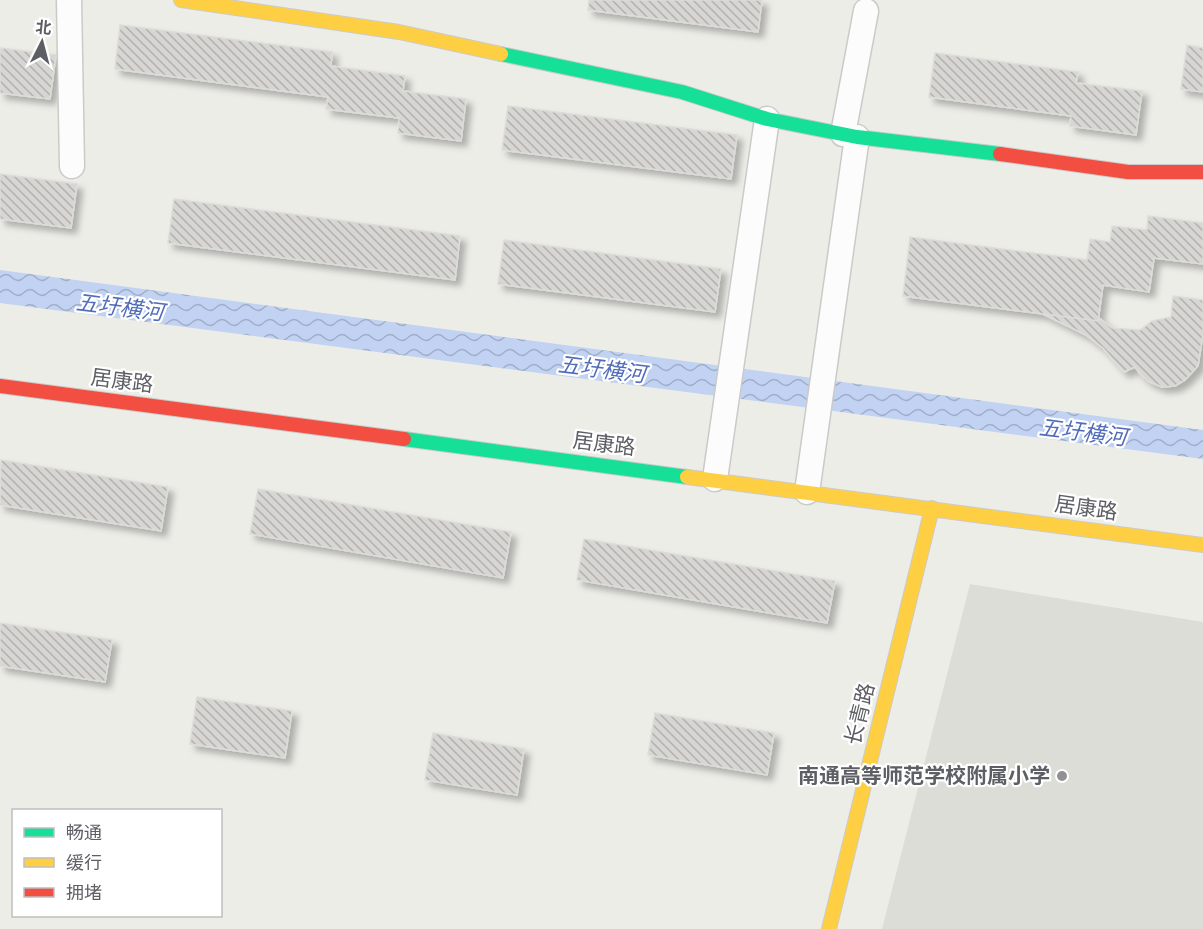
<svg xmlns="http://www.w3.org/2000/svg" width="1203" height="929" viewBox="0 0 1203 929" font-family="'IBM Plex Sans','Noto Sans SC',sans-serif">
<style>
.education{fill:#ddddd7}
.water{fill:url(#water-waves)}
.building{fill:url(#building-back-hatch);stroke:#dcdcd8;stroke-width:1.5;filter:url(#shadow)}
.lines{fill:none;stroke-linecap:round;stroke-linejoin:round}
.street-casing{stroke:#cacac8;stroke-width:27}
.fast-casing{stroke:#cbcbcb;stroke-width:16}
.slow-casing{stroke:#cbcbcb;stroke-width:16}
.jam-casing{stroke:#cbcbcb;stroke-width:16}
.street{stroke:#fcfcfc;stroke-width:24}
.fast{stroke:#16e098;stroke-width:14}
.slow{stroke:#ffcf43;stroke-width:14}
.jam{stroke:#f24e42;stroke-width:14}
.poi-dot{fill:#909193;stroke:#fff;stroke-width:2}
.labels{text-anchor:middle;stroke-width:4.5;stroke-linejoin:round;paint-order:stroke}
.street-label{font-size:21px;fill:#5e5f65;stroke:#fff}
.poi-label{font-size:21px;font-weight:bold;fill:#5e5f65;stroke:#fff;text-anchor:end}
.water-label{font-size:22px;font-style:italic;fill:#526cb9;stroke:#fff}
</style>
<defs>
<pattern id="water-waves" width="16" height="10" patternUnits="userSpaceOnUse" patternTransform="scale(1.5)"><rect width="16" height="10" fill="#c1d2f2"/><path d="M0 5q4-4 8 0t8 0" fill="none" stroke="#a0aec8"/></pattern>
<pattern id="building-back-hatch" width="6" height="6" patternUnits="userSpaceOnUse" patternTransform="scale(1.5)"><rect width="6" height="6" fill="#d7d6d3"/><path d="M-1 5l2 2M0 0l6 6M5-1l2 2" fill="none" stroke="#b2b1af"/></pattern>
<filter id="shadow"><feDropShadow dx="5.5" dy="5.5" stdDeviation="3" flood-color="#0004"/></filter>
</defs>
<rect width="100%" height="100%" fill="#edede8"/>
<polygon class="education" points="970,584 1203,622 1203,929 882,929"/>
<polygon class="water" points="0,270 1203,430 1203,459 0,303"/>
<g class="building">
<polygon points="589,0 762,0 758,32 588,10"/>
<polygon points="120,25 332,52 331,66 405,76 403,91 466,99 461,141 398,133 399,118 326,109 328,97 115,69"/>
<polygon points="1187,45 1203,48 1203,92 1181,89"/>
<polygon points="0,48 56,55 50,99 0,93"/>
<polygon points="935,53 1078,72 1076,83 1142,91 1136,135 1070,126 1071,116 929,97"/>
<polygon points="508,106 737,135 731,179 502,150"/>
<polygon points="0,174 77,184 71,228 0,219"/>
<polygon points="174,199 460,236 455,280 168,243"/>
<polygon points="1148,216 1203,223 1203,264 1154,258 1149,292 1103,285 1098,321 903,296 910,237 1087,260 1090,239 1110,242 1112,226 1147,230"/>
<polygon points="504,240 721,269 715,312 498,284"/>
<polygon points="1173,296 1203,300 1203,334 1198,366 1185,380 1175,386 1162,387 1150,382 1141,375 1135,367 1124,372 1103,348 1086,335 1043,314 1098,321 1099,318 1112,328 1140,330 1152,321 1171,317"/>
<polygon points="1,460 168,487 161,531 0,505"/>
<polygon points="258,489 511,532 503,578 250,534"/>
<polygon points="584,539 835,581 827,623 577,580"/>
<polygon points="0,623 112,640 105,682 0,666"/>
<polygon points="197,697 292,711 285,758 190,744"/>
<polygon points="655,713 774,733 767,775 648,755"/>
<polygon points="433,733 524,749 517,795 425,780"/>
</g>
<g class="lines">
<g class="street-casing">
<g id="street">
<polyline points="69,0 72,166"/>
<polyline points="843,134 866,11"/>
<polyline points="715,479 767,119"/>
<polyline points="807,492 857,137"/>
</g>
</g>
<g class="fast-casing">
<g id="fast">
<polyline points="501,54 682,92 767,119 857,137 1000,154"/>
<polyline points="404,439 687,477"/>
</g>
</g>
<g class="slow-casing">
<g id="slow">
<polyline points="181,0 399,32 501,54"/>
<polyline points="687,477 1203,545"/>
<polyline points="829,929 932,508"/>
</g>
</g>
<g class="jam-casing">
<g id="jam">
<polyline points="1000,154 1128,172 1203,172"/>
<polyline points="0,386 404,439"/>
</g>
</g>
<use href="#street" class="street"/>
<use href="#fast" class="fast"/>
<use href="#slow" class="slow"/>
<use href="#jam" class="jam"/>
</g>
<circle class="poi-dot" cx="1062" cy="776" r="6"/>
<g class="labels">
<g class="street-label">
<text transform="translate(122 381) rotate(7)" y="7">居康路</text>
<text transform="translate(604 444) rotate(7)" y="7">居康路</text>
<text transform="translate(1086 508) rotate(8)" y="7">居康路</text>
<text transform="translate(860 714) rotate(-76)" y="7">长青路</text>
</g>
<g class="poi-label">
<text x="1050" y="783">南通高等师范学校附属小学</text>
</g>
<g class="water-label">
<text transform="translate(120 307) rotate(7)" y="8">五圩横河</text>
<text transform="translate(602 369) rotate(7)" y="8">五圩横河</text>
<text transform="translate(1083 432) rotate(7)" y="8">五圩横河</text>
</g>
</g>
<rect x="12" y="809" width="210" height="108" fill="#ffffff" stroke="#bfbfc1" stroke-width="1.5"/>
<rect x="24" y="828" width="30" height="9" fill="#16e098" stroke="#bfbfc1" stroke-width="1.5"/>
<text x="66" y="839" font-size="18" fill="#5e5f65">畅通</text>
<rect x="24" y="858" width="30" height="9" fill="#ffcf43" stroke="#bfbfc1" stroke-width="1.5"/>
<text x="66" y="869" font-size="18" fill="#5e5f65">缓行</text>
<rect x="24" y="888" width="30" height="9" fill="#f24e42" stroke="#bfbfc1" stroke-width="1.5"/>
<text x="66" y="899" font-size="18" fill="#5e5f65">拥堵</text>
<g transform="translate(42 42) rotate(6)" stroke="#ffffff" stroke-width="4.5" paint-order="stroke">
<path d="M0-4.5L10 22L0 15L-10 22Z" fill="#5e5f65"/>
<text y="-9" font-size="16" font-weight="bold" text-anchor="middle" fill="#5e5f65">北</text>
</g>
</svg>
